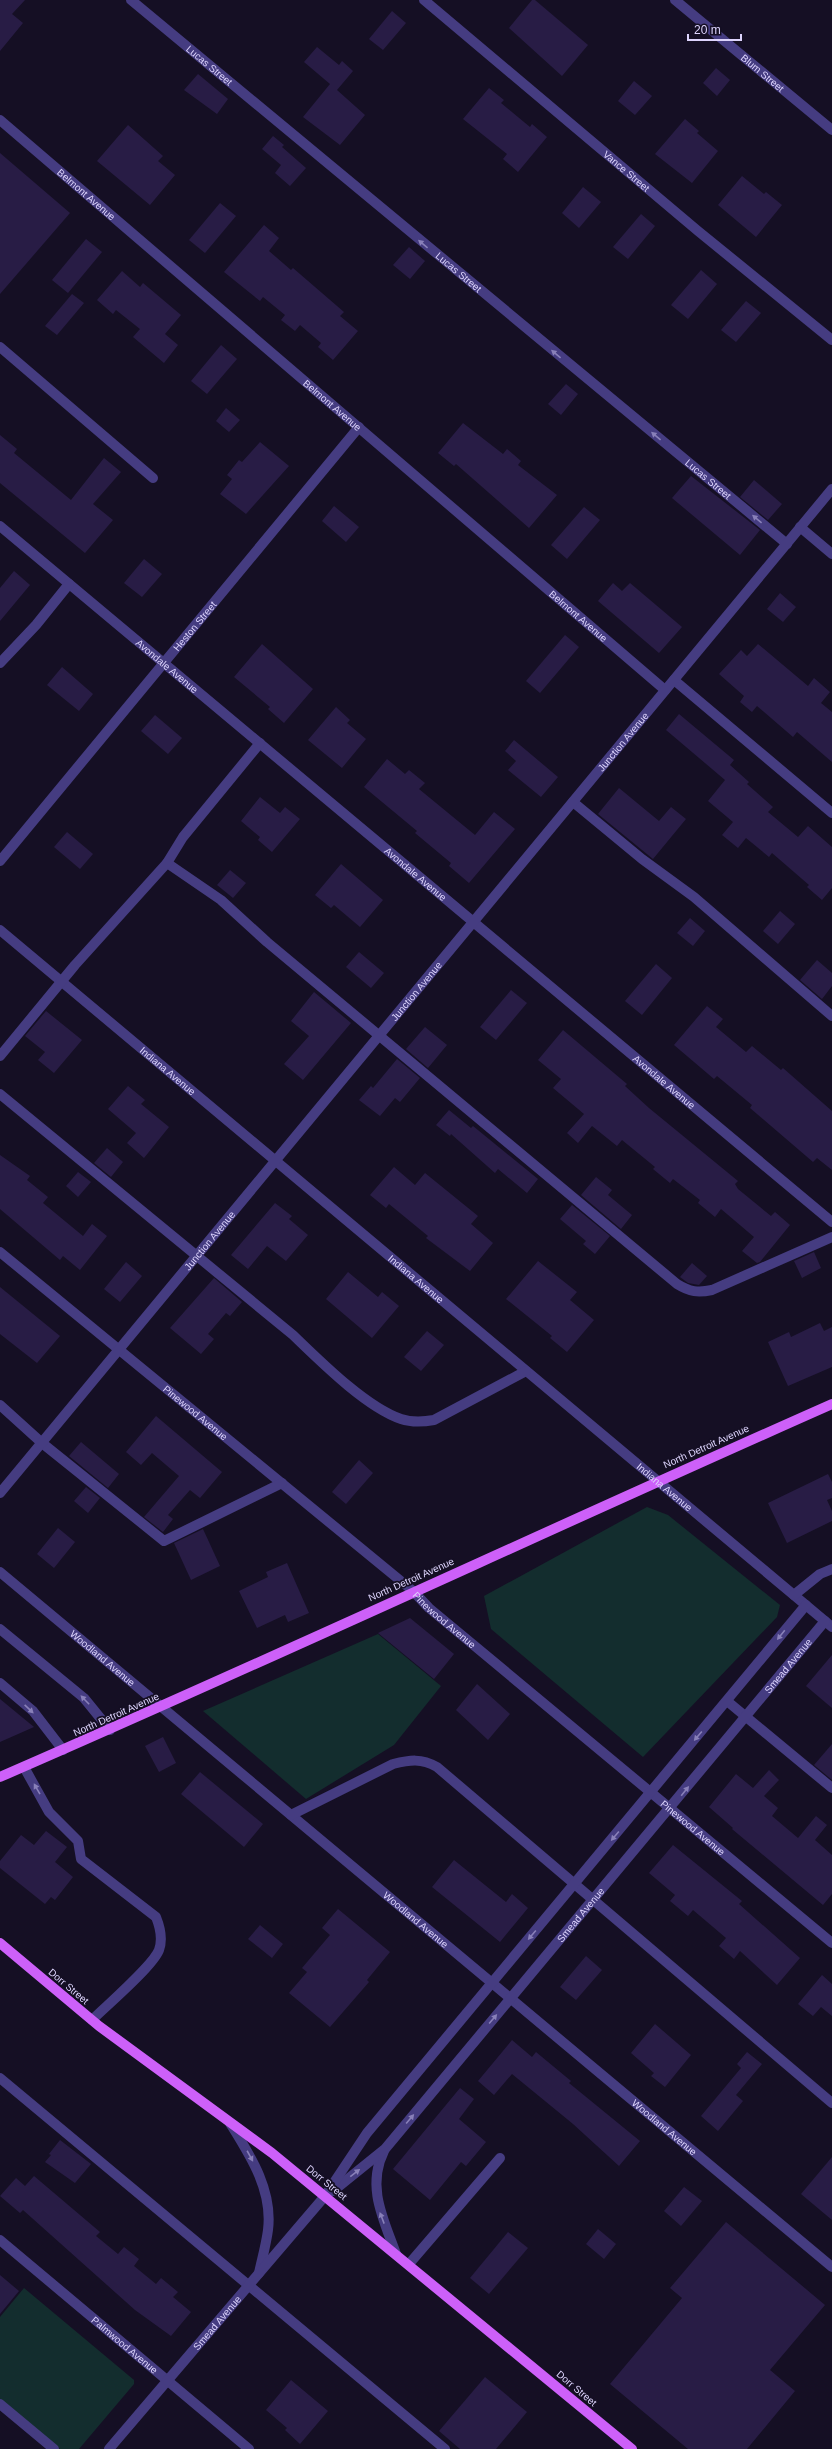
<svg xmlns="http://www.w3.org/2000/svg" width="832" height="2449" viewBox="0 0 832 2449" font-family="Arial,sans-serif">
<style>
.green{fill:#132d2e}
.building{fill:#281c45}
.lines{fill:none;stroke-linecap:round;stroke-linejoin:round}
.minor{stroke:#453c81;stroke-width:10}
.major{stroke:#cd60f9;stroke-width:10}
.oneway{fill:#8980b9}
.labels{text-anchor:middle;stroke-width:3.5;stroke-linejoin:round;paint-order:stroke}
.street-label{font-size:10px;fill:#ddd4fd;stroke:#150f24}
</style>
<rect width="100%" height="100%" fill="#150f24"/>
<g class="green">
<polygon points="647,1507 668,1515 780,1605 777,1617 643,1757 491,1629 484,1596"/>
<polygon points="378,1634 441,1686 394,1745 306,1799 203,1711"/>
<polygon points="24,2288 134,2380 134,2384 79,2449 60,2449 0,2400 0,2317"/>
</g>
<g class="building">
<polygon points="0,0 25,0 12,14 23,23 0,51"/>
<polygon points="532,0 535,0 588,45 562,76 509,28"/>
<polygon points="392,11 406,23 383,50 369,39"/>
<polygon points="317,47 339,65 342,61 353,71 337,90 365,115 340,145 303,117 330,84 304,62"/>
<polygon points="716,68 730,80 717,96 703,83"/>
<polygon points="198,74 228,99 217,114 184,90"/>
<polygon points="634,81 652,96 635,115 618,101"/>
<polygon points="489,88 504,100 501,103 530,127 532,124 547,137 518,172 503,159 507,154 463,119"/>
<polygon points="685,119 699,131 697,133 718,151 692,183 655,154"/>
<polygon points="128,125 163,156 158,161 175,175 150,205 97,161"/>
<polygon points="273,136 284,145 282,147 306,168 290,186 275,173 281,165 262,149"/>
<polygon points="0,153 70,213 0,294"/>
<polygon points="742,176 764,194 766,192 782,205 756,237 718,205"/>
<polygon points="583,187 601,202 579,228 562,213"/>
<polygon points="220,203 236,216 205,253 189,240"/>
<polygon points="641,214 655,226 628,259 613,247"/>
<polygon points="264,225 279,238 269,251 291,270 293,268 344,312 340,316 358,331 333,360 318,347 321,343 300,325 295,331 281,320 285,315 263,297 260,301 224,272"/>
<polygon points="86,239 102,252 68,293 52,280"/>
<polygon points="409,247 425,261 410,279 393,265"/>
<polygon points="701,270 717,284 688,319 671,305"/>
<polygon points="122,271 140,287 143,283 181,315 165,334 178,345 164,363 133,337 140,329 116,310 113,314 97,300"/>
<polygon points="72,294 84,303 57,335 45,326"/>
<polygon points="746,301 761,313 736,342 721,330"/>
<polygon points="221,345 237,359 207,394 191,381"/>
<polygon points="566,384 578,394 561,415 548,404"/>
<polygon points="226,408 240,420 229,432 216,421"/>
<polygon points="463,423 503,454 507,449 521,461 518,465 557,495 529,528 456,464 454,466 438,453"/>
<polygon points="0,435 17,449 14,453 71,500 104,458 121,472 93,504 113,520 85,553 0,483"/>
<polygon points="260,442 289,466 246,514 220,494 232,479 227,475 239,460 242,462"/>
<polygon points="691,476 760,530 740,555 672,498"/>
<polygon points="754,480 782,504 768,520 740,497"/>
<polygon points="334,506 359,527 346,542 322,521"/>
<polygon points="584,507 600,520 567,559 551,545"/>
<polygon points="144,559 162,574 142,597 124,583"/>
<polygon points="14,571 30,585 0,621 0,588"/>
<polygon points="613,583 622,591 630,583 682,627 659,653 598,601"/>
<polygon points="780,593 796,607 783,622 767,609"/>
<polygon points="565,635 579,647 540,693 526,681"/>
<polygon points="262,644 313,689 284,723 268,709 270,707 234,677"/>
<polygon points="758,644 808,686 814,678 830,692 821,703 832,712 832,762 797,732 793,737 757,706 752,712 740,702 744,696 719,674 741,650 747,656"/>
<polygon points="62,667 93,694 79,711 47,685"/>
<polygon points="336,707 350,720 347,723 366,739 342,768 308,740"/>
<polygon points="679,714 734,760 730,765 749,782 747,784 773,807 768,812 798,837 808,826 832,847 832,888 822,900 807,887 809,885 772,853 769,857 746,838 738,848 722,835 733,822 708,801 725,780 666,730"/>
<polygon points="155,715 182,738 168,754 141,731"/>
<polygon points="514,740 558,777 541,797 508,770 516,761 505,751"/>
<polygon points="387,759 405,774 409,770 425,783 419,789 475,835 494,812 515,829 469,883 449,866 451,863 415,833 417,831 364,787"/>
<polygon points="619,788 659,821 671,807 686,819 653,859 598,814"/>
<polygon points="260,797 280,813 285,807 300,819 272,852 258,840 260,837 241,821"/>
<polygon points="67,832 93,854 80,869 54,847"/>
<polygon points="341,864 383,900 360,927 334,905 331,908 315,895"/>
<polygon points="230,870 246,883 233,898 217,885"/>
<polygon points="780,911 795,924 778,944 763,931"/>
<polygon points="690,918 705,931 693,946 677,933"/>
<polygon points="359,952 384,973 371,988 346,967"/>
<polygon points="817,960 832,973 832,986 822,999 800,980"/>
<polygon points="656,964 672,978 642,1015 625,1001"/>
<polygon points="511,990 527,1003 496,1040 480,1027"/>
<polygon points="314,992 351,1023 303,1080 284,1064 309,1036 291,1021"/>
<polygon points="707,1006 723,1019 716,1027 746,1052 752,1046 781,1070 783,1068 832,1111 832,1170 817,1158 813,1162 750,1108 752,1105 717,1076 714,1079 674,1045"/>
<polygon points="46,1011 82,1040 54,1073 38,1060 45,1052 25,1036"/>
<polygon points="425,1027 447,1045 428,1068 406,1049"/>
<polygon points="563,1030 627,1084 625,1086 649,1108 738,1181 735,1184 738,1189 771,1216 775,1212 790,1225 760,1262 757,1263 742,1251 754,1237 721,1209 715,1217 698,1203 700,1200 673,1179 670,1183 653,1169 655,1167 622,1140 617,1146 592,1126 578,1143 567,1133 584,1114 553,1088 561,1079 538,1060"/>
<polygon points="397,1059 420,1078 400,1102 395,1098 380,1116 359,1100 371,1086 373,1088"/>
<polygon points="128,1086 145,1100 141,1104 169,1127 144,1158 127,1143 136,1133 108,1109"/>
<polygon points="449,1110 471,1128 473,1126 538,1179 527,1193 498,1169 495,1173 451,1134 450,1136 436,1125"/>
<polygon points="107,1148 123,1162 111,1177 94,1163"/>
<polygon points="0,1155 30,1176 27,1180 48,1197 43,1203 83,1236 92,1224 107,1236 80,1270 63,1256 60,1260 0,1209"/>
<polygon points="394,1167 415,1185 425,1173 478,1216 471,1224 493,1243 470,1271 426,1238 428,1236 389,1204 386,1208 370,1195"/>
<polygon points="78,1172 91,1182 78,1197 66,1186"/>
<polygon points="596,1177 612,1190 608,1195 632,1215 621,1229 581,1195"/>
<polygon points="275,1203 292,1216 289,1219 308,1235 286,1261 267,1246 248,1269 231,1255"/>
<polygon points="572,1205 610,1236 595,1254 583,1244 586,1241 560,1219"/>
<polygon points="814,1252 821,1268 802,1278 794,1261"/>
<polygon points="538,1261 577,1292 570,1300 594,1320 567,1352 550,1338 552,1336 506,1299"/>
<polygon points="126,1262 142,1276 120,1302 104,1289"/>
<polygon points="692,1263 707,1276 699,1285 688,1283 680,1277"/>
<polygon points="348,1272 378,1297 382,1292 399,1306 372,1338 326,1299"/>
<polygon points="214,1278 242,1302 230,1316 226,1313 208,1334 214,1339 201,1354 170,1328"/>
<polygon points="0,1287 60,1336 37,1363 0,1334"/>
<polygon points="820,1323 824,1331 832,1327 832,1367 788,1386 768,1342 789,1332 791,1337"/>
<polygon points="427,1331 444,1345 421,1371 404,1357"/>
<polygon points="156,1416 222,1472 200,1498 190,1490 168,1515 173,1519 163,1532 144,1517 179,1476 152,1453 141,1465 126,1452"/>
<polygon points="81,1442 119,1474 108,1488 69,1456"/>
<polygon points="359,1460 373,1473 346,1504 332,1492"/>
<polygon points="828,1474 832,1482 832,1498 827,1500 832,1511 832,1521 787,1543 768,1503"/>
<polygon points="86,1487 100,1498 88,1513 74,1501"/>
<polygon points="58,1528 75,1542 54,1568 37,1554"/>
<polygon points="203,1529 220,1566 191,1580 174,1543"/>
<polygon points="287,1563 309,1613 288,1622 285,1615 257,1628 239,1591 268,1577 266,1572"/>
<polygon points="410,1618 454,1654 434,1679 378,1633"/>
<polygon points="832,1655 832,1708 806,1686"/>
<polygon points="477,1684 510,1714 488,1740 456,1710"/>
<polygon points="0,1699 34,1727 0,1742"/>
<polygon points="163,1737 176,1763 159,1772 145,1746"/>
<polygon points="832,1744 832,1780 814,1765"/>
<polygon points="769,1770 779,1780 764,1796 778,1808 772,1816 798,1838 816,1816 827,1825 815,1840 832,1855 832,1894 823,1905 732,1829 733,1828 709,1807 736,1774 753,1788"/>
<polygon points="200,1772 263,1824 244,1847 181,1794"/>
<polygon points="46,1831 67,1847 55,1862 73,1877 55,1900 51,1897 45,1904 0,1868 0,1861 21,1835 34,1845"/>
<polygon points="673,1845 742,1901 739,1904 800,1958 777,1985 740,1951 734,1959 719,1946 726,1938 693,1910 688,1916 670,1901 675,1895 649,1873"/>
<polygon points="454,1860 506,1902 512,1894 528,1908 500,1942 432,1887"/>
<polygon points="338,1909 390,1952 367,1980 369,1982 330,2027 289,1993 307,1972 302,1968 330,1935 322,1928"/>
<polygon points="260,1925 283,1944 272,1958 248,1939"/>
<polygon points="586,1956 602,1970 576,2000 560,1987"/>
<polygon points="822,1975 832,1984 832,2016 821,2007 813,2016 798,2004"/>
<polygon points="655,2024 691,2055 665,2087 651,2076 654,2073 631,2053"/>
<polygon points="512,2040 532,2057 536,2052 571,2081 569,2083 640,2141 619,2166 573,2124 512,2074 494,2095 478,2081"/>
<polygon points="747,2052 762,2064 736,2095 743,2101 718,2131 701,2116 741,2068 737,2064"/>
<polygon points="460,2088 474,2099 459,2119 486,2142 466,2166 461,2162 430,2200 393,2169"/>
<polygon points="60,2140 91,2164 75,2183 45,2162 51,2155 49,2154"/>
<polygon points="832,2157 832,2220 801,2194"/>
<polygon points="34,2176 100,2232 96,2236 118,2254 124,2247 139,2259 134,2266 156,2284 161,2278 178,2292 173,2297 191,2312 171,2336 135,2310 23,2210 20,2213 0,2196 16,2178 25,2186"/>
<polygon points="684,2187 702,2201 681,2226 664,2211"/>
<polygon points="726,2222 825,2305 770,2370 795,2391 747,2449 688,2449 610,2384 682,2298 670,2288"/>
<polygon points="598,2229 616,2244 604,2259 586,2244"/>
<polygon points="508,2232 528,2248 489,2294 470,2278"/>
<polygon points="0,2275 19,2291 0,2314"/>
<polygon points="485,2377 527,2412 496,2449 460,2449 439,2431"/>
<polygon points="291,2380 328,2411 300,2444 285,2430 287,2428 266,2410"/>
</g>
<g class="lines">
<g class="minor">
<path id="s1" d="M131,0L787,544"/>
<path id="s2" d="M424,0L698,231L832,340"/>
<path id="s3" d="M675,0L832,130"/>
<path id="s4" d="M0,120L665,690"/>
<polyline points="0,347 153,478"/>
<path id="s5" d="M0,526L832,1222"/>
<polyline points="800,527 832,554"/>
<polyline points="0,663 36,625 69,584"/>
<polyline points="674,680 832,813"/>
<polyline points="573,802 642,859 694,897 832,1016"/>
<path id="s6" d="M0,861L359,427"/>
<path d="M167,863L221,900L267,942L677,1284C690,1292 698,1293 712,1290L832,1237"/>
<path id="s7" d="M0,930L832,1627"/>
<polyline points="0,1056 75,965 167,863 183,837 260,743"/>
<path d="M0,1094L293,1335C321,1362 366,1407 401,1419C413,1423 423,1422 434,1420L526,1371"/>
<path id="s8" d="M0,1252L413,1591L429,1608L832,1943"/>
<polyline points="0,1405 42,1443 164,1541 282,1483"/>
<path id="s9" d="M0,1493L832,489"/>
<path id="s10" d="M0,1572L832,2267"/>
<polyline points="794,1595 820,1574 832,1569"/>
<polyline points="0,1629 84,1698 110,1730"/>
<polyline points="0,1683 33,1711 63,1750"/>
<polyline points="727,1701 832,1788"/>
<path d="M24,1767L49,1812L78,1841L81,1859L156,1917C160,1927 163,1939 159,1950C153,1966 106,2006 92,2020"/>
<path d="M291,1815L393,1764C410,1760 421,1758 437,1767L832,2103"/>
<polyline points="0,2078 445,2449"/>
<path d="M230,2123C250,2155 273,2190 268,2230C266,2245 262,2259 259,2273"/>
<path d="M384,2151C366,2187 384,2220 396,2254"/>
<path id="s11" d="M333,2191L385,2149L825,1621"/>
<path id="s12" d="M0,2240L249,2449"/>
<polyline points="409,2264 500,2158"/>
<polyline points="0,2404 54,2449"/>
<path id="s13" d="M109,2449L325,2196L367,2133L806,1605"/>
</g>
<g class="major">
<path d="M0,1777C279,1656 554,1527 832,1404"/>
<polyline points="0,1943 99,2026 272,2153 632,2449"/>
</g>
</g>
<defs><path id="oneway-solid" d="M-6-.8H1V-3.2L6.5 0L1 3.2V.8H-6Z"/></defs>
<g class="oneway">
<use href="#oneway-solid" transform="translate(423 244) rotate(-140)"/>
<use href="#oneway-solid" transform="translate(556 354) rotate(-140)"/>
<use href="#oneway-solid" transform="translate(656 436) rotate(-140)"/>
<use href="#oneway-solid" transform="translate(757 519) rotate(-140)"/>
<use href="#oneway-solid" transform="translate(781 1635) rotate(129)"/>
<use href="#oneway-solid" transform="translate(85 1700) rotate(-134)"/>
<use href="#oneway-solid" transform="translate(29 1709) rotate(43)"/>
<use href="#oneway-solid" transform="translate(698 1736) rotate(130)"/>
<use href="#oneway-solid" transform="translate(37 1789) rotate(-120)"/>
<use href="#oneway-solid" transform="translate(685 1791) rotate(-51)"/>
<use href="#oneway-solid" transform="translate(615 1836) rotate(130)"/>
<use href="#oneway-solid" transform="translate(532 1935) rotate(130)"/>
<use href="#oneway-solid" transform="translate(493 2019) rotate(-50)"/>
<use href="#oneway-solid" transform="translate(410 2119) rotate(-50)"/>
<use href="#oneway-solid" transform="translate(250 2156) rotate(61)"/>
<use href="#oneway-solid" transform="translate(355 2173) rotate(-38)"/>
<use href="#oneway-solid" transform="translate(382 2218) rotate(-111)"/>
</g>
<g class="labels">
<g class="street-label">
<text dy="4" stroke="none"><textPath href="#s1" startOffset="102">Lucas Street</textPath></text>
<text dy="4" stroke="none"><textPath href="#s3" startOffset="114">Blum Street</textPath></text>
<text dy="4" stroke="none"><textPath href="#s2" startOffset="265">Vance Street</textPath></text>
<text dy="4" stroke="none"><textPath href="#s4" startOffset="114">Belmont Avenue</textPath></text>
<text dy="4" stroke="none"><textPath href="#s1" startOffset="426">Lucas Street</textPath></text>
<text dy="4" stroke="none"><textPath href="#s4" startOffset="438">Belmont Avenue</textPath></text>
<text dy="4" stroke="none"><textPath href="#s1" startOffset="750">Lucas Street</textPath></text>
<text dy="4" stroke="none"><textPath href="#s4" startOffset="762">Belmont Avenue</textPath></text>
<text dy="4" stroke="none"><textPath href="#s6" startOffset="305">Heston Street</textPath></text>
<text dy="4" stroke="none"><textPath href="#s5" startOffset="218">Avondale Avenue</textPath></text>
<text dy="4" stroke="none"><textPath href="#s9" startOffset="976">Junction Avenue</textPath></text>
<text dy="4" stroke="none"><textPath href="#s5" startOffset="542">Avondale Avenue</textPath></text>
<text dy="4" stroke="none"><textPath href="#s9" startOffset="652">Junction Avenue</textPath></text>
<text dy="4" stroke="none"><textPath href="#s7" startOffset="219">Indiana Avenue</textPath></text>
<text dy="4" stroke="none"><textPath href="#s5" startOffset="866">Avondale Avenue</textPath></text>
<text dy="4" stroke="none"><textPath href="#s9" startOffset="328">Junction Avenue</textPath></text>
<text dy="4" stroke="none"><textPath href="#s7" startOffset="543">Indiana Avenue</textPath></text>
<text dy="4" stroke="none"><textPath href="#s8" startOffset="253">Pinewood Avenue</textPath></text>
<text transform="translate(706 1446) rotate(-24)" y="4">North Detroit Avenue</text>
<text dy="4" stroke="none"><textPath href="#s7" startOffset="867">Indiana Avenue</textPath></text>
<text transform="translate(411 1579) rotate(-24)" y="4">North Detroit Avenue</text>
<text dy="4" stroke="none"><textPath href="#s8" startOffset="577">Pinewood Avenue</textPath></text>
<text dy="4" stroke="none"><textPath href="#s10" startOffset="134">Woodland Avenue</textPath></text>
<text dy="4" stroke="none"><textPath href="#s11" startOffset="696">Smead Avenue</textPath></text>
<text transform="translate(116 1714) rotate(-24)" y="4">North Detroit Avenue</text>
<text dy="4" stroke="none"><textPath href="#s8" startOffset="901">Pinewood Avenue</textPath></text>
<text dy="4" stroke="none"><textPath href="#s11" startOffset="372">Smead Avenue</textPath></text>
<text dy="4" stroke="none"><textPath href="#s10" startOffset="542">Woodland Avenue</textPath></text>
<text transform="translate(69 1986) rotate(40)" y="4">Dorr Street</text>
<text dy="4" stroke="none"><textPath href="#s10" startOffset="866">Woodland Avenue</textPath></text>
<text transform="translate(327 2182) rotate(39)" y="4">Dorr Street</text>
<text dy="4" stroke="none"><textPath href="#s13" startOffset="166">Smead Avenue</textPath></text>
<text dy="4" stroke="none"><textPath href="#s12" startOffset="163">Palmwood Avenue</textPath></text>
<text transform="translate(577 2388) rotate(40)" y="4">Dorr Street</text>
</g>
</g>
<path d="M688 34v6h53v-6" fill="none" stroke="#ddd4fd" stroke-width="2"/>
<text x="694" y="34" font-size="12" fill="#ddd4fd" stroke="#150f24" stroke-width="3" paint-order="stroke">20 m</text>
</svg>
